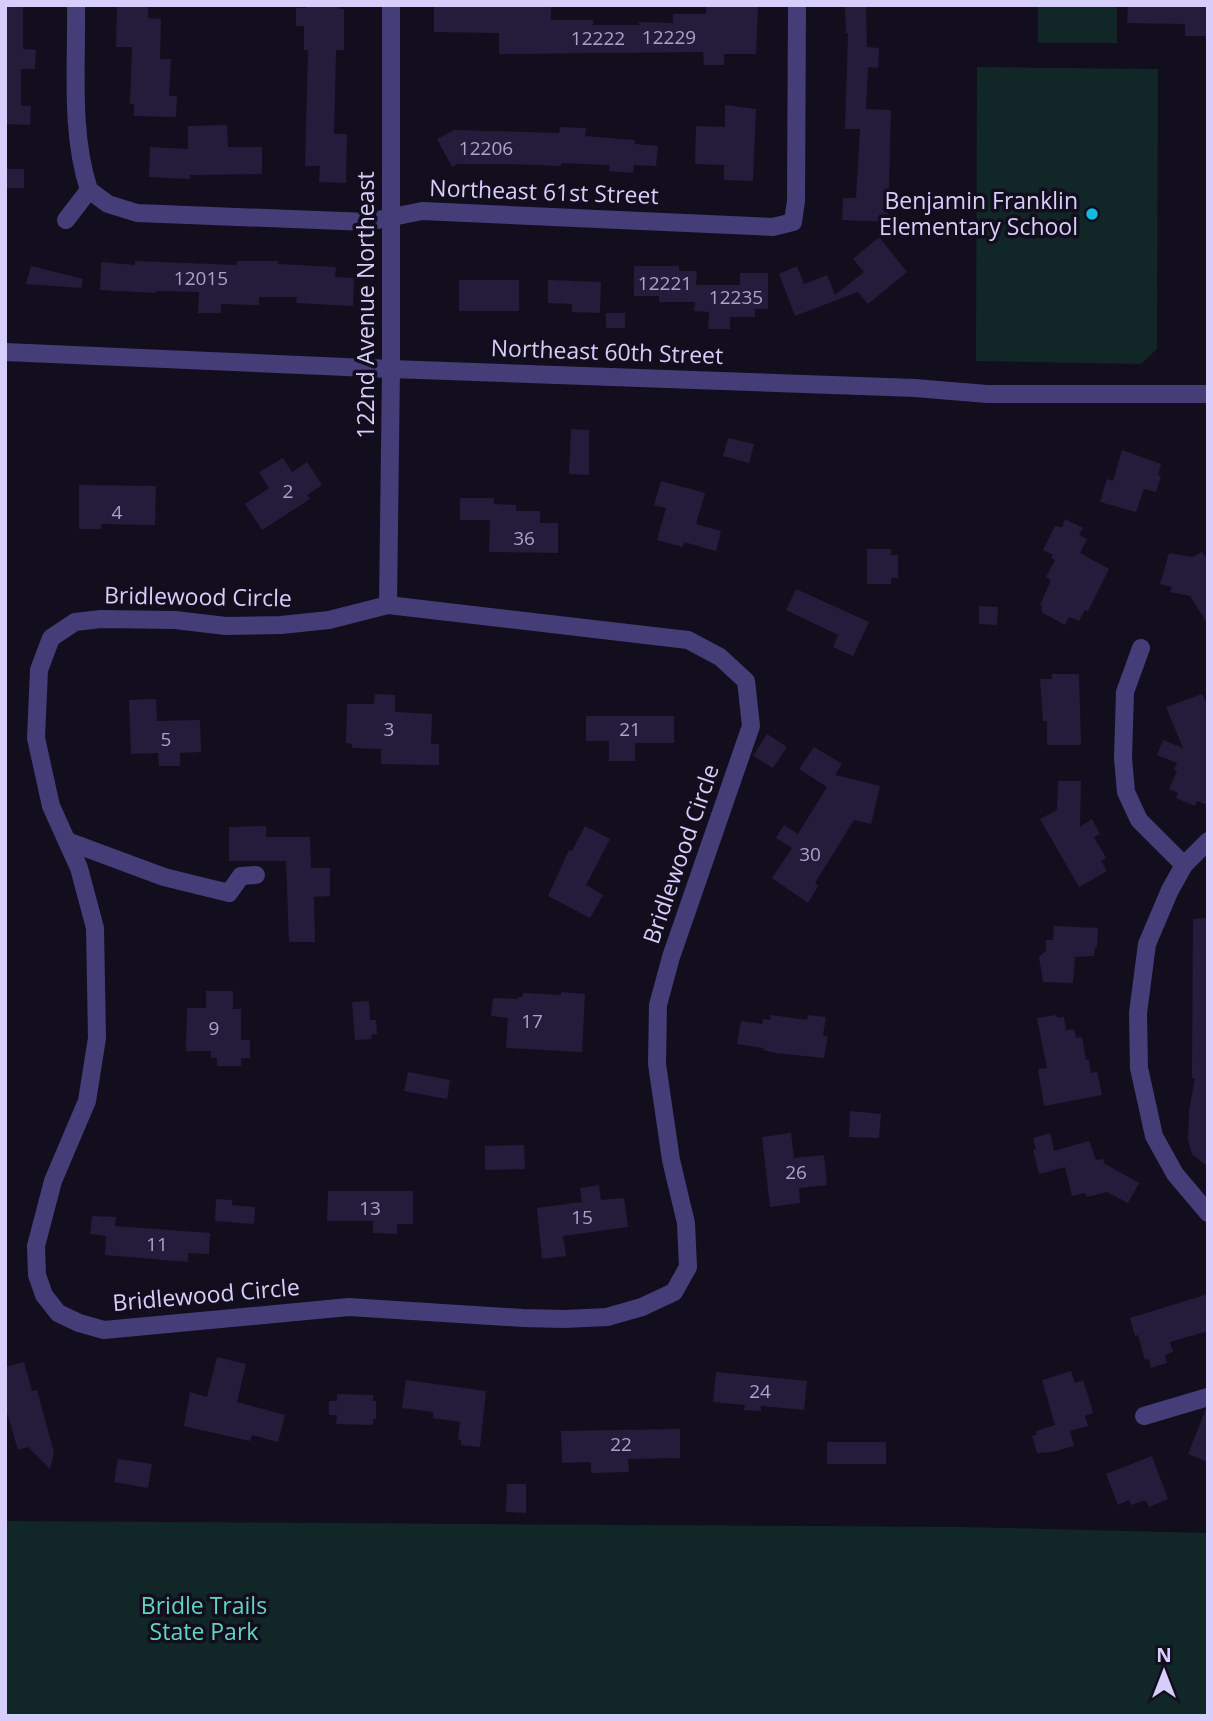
<svg xmlns="http://www.w3.org/2000/svg" width="1213" height="1721" viewBox="0 0 1213 1721" font-family="'Open Sans',sans-serif">
<style>
.green{fill:#112627}
.building{fill:#251c3c}
.lines{fill:none;stroke-linecap:round;stroke-linejoin:round}
.minor{stroke:#443d78;stroke-width:18}
.tertiary{stroke:#443d78;stroke-width:18}
.poi-dot{fill:#14bbe1;stroke:#120e1d;stroke-width:2.5}
.labels{text-anchor:middle;stroke-width:7;stroke-linejoin:round;paint-order:stroke}
.number-label{font-size:19px;fill:#aaa2cb}
.street-label{font-size:23px;fill:#d7cefb;stroke:#120e1d}
.poi-label{font-size:23px;fill:#d7cefb;stroke:#120e1d;text-anchor:end}
.park-label{font-size:23px;fill:#62d3c1;stroke:#120e1d}
</style>
<rect width="100%" height="100%" fill="#120e1d"/>
<g class="green">
<rect x="1038" y="5" width="79" height="38"/>
<polygon points="977,67 1158,69 1157,349 1141,364 976,361"/>
<polygon points="5,1521 964,1527 1208,1533 1208,1716 5,1716"/>
</g>
<g class="building">
<polygon points="6,5 23,5 23,49 36,50 35,69 21,69 21,106 31,106 30,125 5,124"/>
<polygon points="117,5 148,5 148,18 161,19 160,59 171,59 169,96 177,96 176,117 134,116 134,104 130,104 132,47 116,47"/>
<polygon points="306,5 339,5 339,9 344,9 344,50 336,50 334,134 347,134 346,183 319,182 320,166 305,166 308,50 304,50 304,26 296,26 296,8 306,8"/>
<polygon points="434,5 551,5 551,20 593,20 593,25 639,25 639,22 673,23 673,14 706,14 706,6 758,7 756,54 724,54 724,65 704,65 703,52 499,54 499,33 434,32"/>
<polygon points="845,5 866,5 867,47 879,48 878,68 868,67 866,109 891,110 888,222 842,220 843,198 856,198 860,129 845,129 848,33 846,33"/>
<polygon points="1128,5 1208,5 1208,36 1185,36 1185,24 1127,23"/>
<polygon points="725,105 756,109 753,181 724,180 724,165 695,164 696,126 725,127"/>
<polygon points="227,125 228,147 262,147 262,174 190,175 190,179 149,177 150,147 188,149 188,126"/>
<polygon points="560,127 586,128 585,136 635,140 635,144 658,146 656,166 634,165 633,173 609,171 610,165 561,163 561,166 505,164 458,164 452,167 437,139 454,130 559,133"/>
<rect x="5" y="169" width="19" height="19"/>
<polygon points="879,237 907,272 868,304 858,292 795,316 779,274 797,266 804,284 827,275 835,295 864,272 853,259"/>
<polygon points="135,261 237,265 237,261 278,261 278,264 336,267 335,277 354,278 353,306 296,303 297,297 259,297 259,305 221,304 221,313 198,313 199,292 156,291 155,293 100,290 101,262 135,265"/>
<polygon points="31,266 83,279 81,288 26,284"/>
<polygon points="634,266 679,266 679,271 697,271 696,285 740,285 740,273 768,273 768,309 755,309 755,317 730,317 730,329 708,329 709,312 694,311 695,302 659,302 659,296 634,296"/>
<rect x="459" y="280" width="60" height="31"/>
<polygon points="548,280 601,282 600,313 572,312 572,304 548,303"/>
<rect x="606" y="313" width="19" height="15"/>
<polygon points="571,429 589,430 589,475 569,474"/>
<polygon points="728,438 754,444 749,463 723,456"/>
<polygon points="1122,450 1161,464 1158,475 1161,476 1156,492 1144,489 1136,512 1100,502 1107,479 1113,481"/>
<polygon points="283,458 292,472 307,462 322,485 307,495 310,499 262,530 245,504 269,488 259,472"/>
<polygon points="661,481 705,493 696,524 721,531 716,551 684,542 683,547 657,540 666,508 654,505"/>
<polygon points="79,485 156,486 155,525 101,524 101,529 79,529"/>
<polygon points="460,498 494,498 494,504 516,505 516,511 540,511 540,523 558,523 558,553 489,552 490,520 460,520"/>
<polygon points="1065,519 1083,528 1079,535 1087,539 1080,553 1109,569 1088,611 1085,610 1079,621 1069,617 1065,625 1043,613 1041,609 1043,606 1040,605 1051,580 1046,577 1055,560 1051,558 1053,555 1043,550 1055,526 1062,527"/>
<polygon points="867,549 891,549 891,555 898,555 898,578 891,578 891,584 867,584"/>
<polygon points="1202,552 1208,561 1208,625 1190,596 1170,592 1172,587 1160,584 1169,553 1193,557"/>
<polygon points="796,589 869,622 853,656 833,647 838,635 786,610"/>
<polygon points="979,606 998,607 997,625 979,624"/>
<polygon points="1052,674 1079,674 1081,745 1047,745 1047,721 1043,721 1040,679 1052,679"/>
<polygon points="375,694 395,695 395,712 432,714 431,744 439,744 439,765 381,764 381,749 352,748 352,744 346,743 347,704 374,704"/>
<polygon points="1202,694 1208,707 1208,805 1197,801 1195,806 1176,798 1178,793 1169,789 1177,771 1174,770 1177,763 1157,755 1163,740 1183,748 1166,707"/>
<polygon points="156,699 157,721 200,720 201,752 180,753 180,766 159,766 158,753 131,754 129,700"/>
<polygon points="586,716 674,716 674,743 635,743 635,761 609,761 609,741 586,741"/>
<polygon points="767,734 787,747 773,768 753,756"/>
<polygon points="814,747 842,764 835,775 880,786 871,824 854,820 815,883 818,886 808,903 772,878 792,848 776,838 784,825 798,834 827,787 799,769"/>
<polygon points="1058,781 1081,781 1080,827 1092,819 1100,834 1094,837 1106,858 1101,861 1107,871 1079,887 1040,819 1057,810"/>
<polygon points="266,826 266,837 310,837 311,868 330,868 330,896 314,897 315,942 289,942 286,861 229,861 229,827"/>
<polygon points="585,826 610,839 586,885 603,895 590,918 548,896 569,850 572,851"/>
<polygon points="1208,918 1208,1167 1192,1154 1188,1140 1189,1111 1195,1078 1192,1078 1193,919"/>
<polygon points="1054,926 1098,928 1097,947 1095,947 1094,956 1075,957 1073,983 1043,982 1039,957 1046,951 1046,940 1053,940"/>
<polygon points="206,991 233,991 233,1009 241,1009 241,1040 250,1040 250,1058 241,1058 241,1066 217,1066 217,1058 211,1058 211,1051 186,1051 187,1008 206,1008"/>
<polygon points="561,992 585,994 582,1052 506,1048 508,1018 491,1016 493,998 518,999 518,997 523,997 523,993 561,995"/>
<polygon points="369,1001 370,1020 376,1020 377,1034 371,1035 372,1039 355,1040 352,1002"/>
<polygon points="771,1015 807,1020 808,1015 826,1017 823,1036 828,1036 824,1058 776,1053 763,1050 764,1048 737,1044 741,1021 762,1024 763,1019 770,1020"/>
<polygon points="1057,1015 1057,1018 1064,1017 1066,1030 1074,1029 1076,1038 1082,1037 1086,1060 1089,1060 1091,1073 1097,1072 1102,1095 1044,1106 1038,1069 1047,1068 1037,1018"/>
<polygon points="408,1072 450,1080 447,1099 404,1091"/>
<polygon points="850,1111 881,1114 879,1138 849,1137"/>
<polygon points="791,1133 794,1158 824,1155 827,1185 799,1188 800,1203 770,1207 762,1137"/>
<polygon points="1050,1133 1054,1151 1089,1141 1096,1160 1103,1159 1105,1164 1139,1183 1128,1203 1107,1192 1087,1197 1085,1193 1072,1196 1065,1167 1039,1174 1033,1150 1036,1149 1033,1138"/>
<polygon points="524,1145 525,1169 485,1170 485,1146"/>
<polygon points="599,1185 601,1200 624,1198 628,1227 563,1236 566,1256 542,1259 537,1208 582,1202 580,1188"/>
<polygon points="328,1191 413,1191 413,1224 397,1224 397,1234 373,1233 373,1221 327,1221"/>
<polygon points="216,1199 232,1200 232,1205 255,1207 254,1224 215,1221"/>
<polygon points="92,1216 116,1217 115,1226 210,1233 209,1254 188,1253 188,1262 105,1255 106,1236 90,1234"/>
<polygon points="1208,1294 1208,1331 1170,1342 1173,1352 1165,1355 1167,1363 1151,1368 1149,1359 1145,1360 1138,1335 1135,1336 1130,1318"/>
<polygon points="217,1357 246,1364 237,1402 285,1415 278,1442 252,1435 250,1441 184,1426 190,1392 207,1397"/>
<polygon points="24,1362 32,1391 37,1390 54,1453 50,1469 28,1447 18,1450 5,1406 5,1367"/>
<polygon points="1071,1371 1075,1383 1083,1380 1090,1402 1093,1413 1085,1416 1088,1426 1070,1431 1074,1446 1052,1452 1037,1453 1032,1436 1037,1434 1036,1431 1055,1425 1042,1380"/>
<polygon points="716,1372 807,1381 804,1410 761,1406 761,1411 744,1410 745,1405 713,1402"/>
<polygon points="406,1380 486,1391 480,1447 461,1445 461,1440 458,1440 460,1422 433,1418 433,1412 402,1408"/>
<polygon points="337,1394 373,1395 373,1401 376,1401 376,1419 373,1419 373,1425 336,1424 337,1415 329,1415 329,1401 337,1401"/>
<polygon points="1206,1409 1208,1409 1208,1462 1188,1454"/>
<polygon points="680,1429 680,1458 628,1459 629,1472 591,1473 591,1462 562,1463 561,1431"/>
<rect x="827" y="1442" width="59" height="22"/>
<polygon points="1152,1456 1168,1499 1149,1507 1146,1500 1131,1505 1129,1500 1118,1505 1106,1474"/>
<polygon points="118,1459 152,1464 148,1488 114,1482"/>
<polygon points="507,1484 526,1484 526,1513 506,1512"/>
</g>
<g class="lines">
<g class="minor">
<path d="M76,5C77,67 70,132 89,190"/>
<polyline points="89,190 108,204 137,213 368,222 422,211 773,227 793,222 796,201 797,5"/>
<polyline points="66,220 89,190"/>
<polygon points="388,605 688,640 720,657 746,681 751,726 671,957 658,1005 657,1064 671,1160 686,1223 688,1267 674,1292 642,1307 607,1317 564,1319 523,1318 349,1307 104,1330 79,1323 58,1313 44,1295 37,1275 36,1246 53,1181 87,1101 97,1038 95,928 79,868 51,806 36,738 39,670 51,638 75,622 101,619 175,620 226,626 281,625 329,620"/>
<polyline points="388,605 391,369"/>
<polyline points="1141,648 1125,692 1123,758 1126,792 1139,820 1184,865"/>
<polyline points="67,841 164,877 229,893 241,876 256,875"/>
<polyline points="1208,841 1184,865 1170,890 1147,944 1138,1013 1139,1068 1154,1136 1175,1174 1208,1213"/>
<polyline points="1144,1416 1208,1397"/>
</g>
<g class="tertiary">
<polyline points="5,352 391,369 915,388 987,394 1208,394"/>
<polyline points="391,369 391,5"/>
</g>
</g>
<circle class="poi-dot" cx="1092" cy="214" r="7"/>
<g class="labels">
<g class="number-label">
<text x="669" y="44">12229</text>
<text x="598" y="45">12222</text>
<text x="486" y="155">12206</text>
<text x="201" y="285">12015</text>
<text x="665" y="290">12221</text>
<text x="736" y="304">12235</text>
<text x="288" y="498">2</text>
<text x="117" y="519">4</text>
<text x="524" y="545">36</text>
<text x="389" y="736">3</text>
<text x="630" y="736">21</text>
<text x="166" y="746">5</text>
<text x="810" y="861">30</text>
<text x="532" y="1028">17</text>
<text x="214" y="1035">9</text>
<text x="796" y="1179">26</text>
<text x="370" y="1215">13</text>
<text x="582" y="1224">15</text>
<text x="157" y="1251">11</text>
<text x="760" y="1398">24</text>
<text x="621" y="1451">22</text>
</g>
<g class="street-label">
<text transform="translate(544 192) rotate(2)" y="8">Northeast 61st Street</text>
<text transform="translate(366 305) rotate(-90)" y="8">122nd Avenue Northeast</text>
<text transform="translate(607 352) rotate(2)" y="8">Northeast 60th Street</text>
<text transform="translate(198 597) rotate(1)" y="8">Bridlewood Circle</text>
<text transform="translate(681 854) rotate(-71)" y="8">Bridlewood Circle</text>
<text transform="translate(206 1295) rotate(-5)" y="8">Bridlewood Circle</text>
</g>
<g class="poi-label">
<text x="1078" y="209">Benjamin Franklin<tspan x="1078" dy="26">Elementary School</tspan></text>
</g>
<g class="park-label">
<text x="204" y="1614">Bridle Trails<tspan x="204" dy="26">State Park</tspan></text>
</g>
</g>
<rect width="1213" height="1721" fill="none" stroke="#d7cefb" stroke-width="14"/>
<g transform="translate(1164 1672)" stroke="#120e1d" stroke-width="5" paint-order="stroke">
<path d="M0-5L12 26L0 18L-12 26Z" fill="#d7cefb"/>
<text y="-10" font-size="19" font-weight="bold" text-anchor="middle" fill="#d7cefb">N</text>
</g>
</svg>
